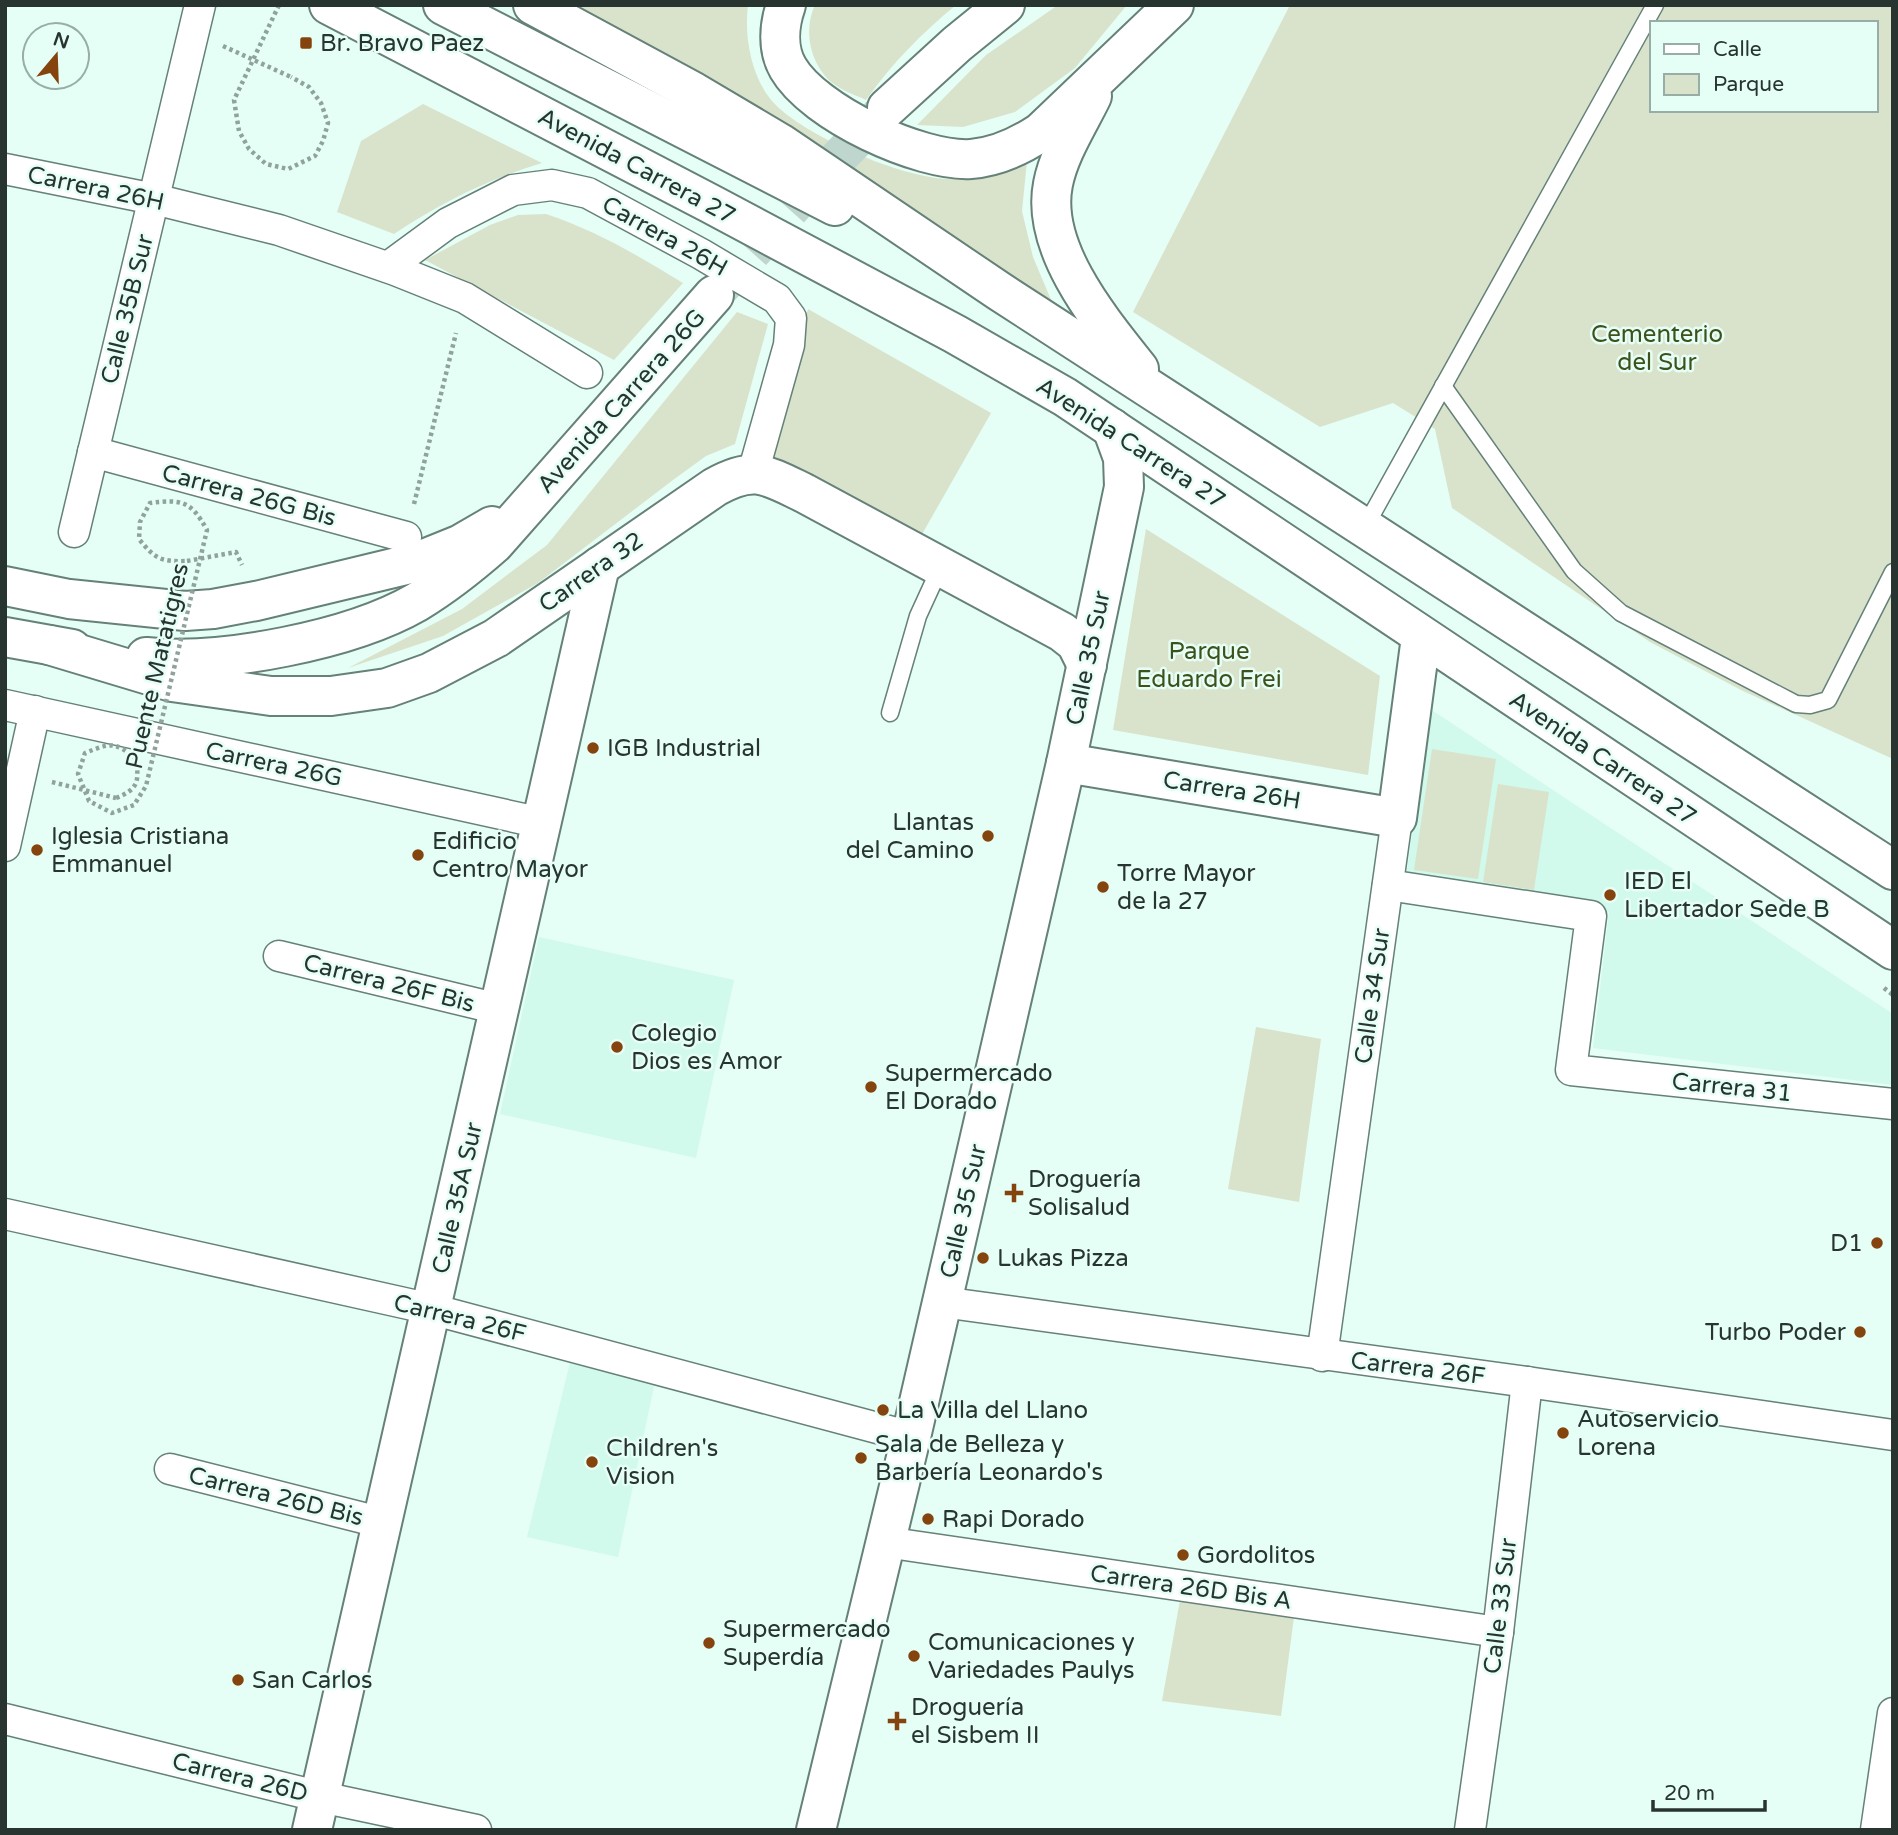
<svg xmlns="http://www.w3.org/2000/svg" width="1898" height="1835" viewBox="0 0 1898 1835" font-family="'Varela Round',sans-serif">
<style>
.built{fill:#d1f9ec}
.green{fill:#d9e3cc;fill-rule:evenodd}
.lines{fill:none;stroke-linecap:round;stroke-linejoin:round}
.secondary-tunnel{stroke:#bfd6ce;stroke-width:38;stroke-dasharray:38 19;stroke-linecap:butt}
.lane-casing{stroke:#658178;stroke-width:19}
.street-casing{stroke:#658178;stroke-width:33}
.secondary-casing{stroke:#658178;stroke-width:42}
.path{stroke:#8fa29c;stroke-width:4.5;stroke-dasharray:3.5 3.5;stroke-linecap:butt}
.lane{stroke:#fff;stroke-width:16}
.street{stroke:#fff;stroke-width:30}
.secondary{stroke:#fff;stroke-width:38}
.path-bridge{stroke:#8fa29c;stroke-width:4.5;stroke-dasharray:3.5 3.5;stroke-linecap:butt}
.poi-dot{fill:#85440e;stroke:#e5fef6;stroke-width:2.5}
.labels{text-anchor:middle;stroke-width:5;stroke-linejoin:round;paint-order:stroke}
.poi-label{font-size:24px;fill:#283430;stroke:#e5fef6;text-anchor:start}
.street-label{font-size:24px;fill:#283430;stroke:#e5fef6}
.park-label{font-size:24px;fill:#3f501b;stroke:#e5fef6}
</style>
<rect width="100%" height="100%" fill="#e5fef6"/>
<g class="built">
<polygon points="1430,709 1893,1014 1893,1085 1593,1048 1609,912 1406,877"/>
<polygon points="539,937 734,980 696,1158 500,1114"/>
<polygon points="570,1363 654,1386 618,1557 527,1537"/>
</g>
<g class="green">
<path d="M570,5H748C744,37 751,76 772,101C803,136 904,179 950,179C977,180 1002,169 1027,161L1022,211L1033,257L1057,314Z"/>
<path d="M815,5H956C922,33 892,63 866,100C855,95 841,90 831,82C810,63 803,30 815,5Z"/>
<polygon points="1058,5 1127,5 1075,68 1015,112 963,127 917,125 986,55"/>
<path d="M1290,5H1893V759L1743,691L1650,642L1452,508L1435,429L1393,403L1320,427L1133,312ZM1651,23H1875V110H1651Z"/>
<path d="M423,104L542,163C488,179 440,203 394,234L337,212L361,141Z"/>
<path d="M546,214C597,231 637,255 683,283L614,360L425,260L490,225L518,215Z"/>
<polygon points="808,309 991,413 917,543 765,463"/>
<polygon points="737,312 768,324 735,444 706,456 673,480 538,583 443,636 348,668 462,609 547,545"/>
<polygon points="1146,529 1380,676 1368,775 1113,730"/>
<polygon points="1432,749 1496,759 1478,879 1414,870"/>
<polygon points="1498,784 1549,792 1534,890 1483,882"/>
<polygon points="1256,1027 1321,1039 1299,1202 1228,1189"/>
<polygon points="1180,1600 1294,1617 1281,1716 1162,1701"/>
</g>
<g class="lines">
<polyline class="secondary-tunnel" points="714,295 811,186 887,108"/>
<g class="lane-casing">
<g id="lane">
<polyline points="1443,386 1574,571 1621,613 1796,704 1810,705 1828,700 1893,572"/>
<polyline points="1365,527 1655,5"/>
<polyline points="890,713 918,616 940,568"/>
</g>
</g>
<g class="street-casing">
<g id="street">
<polyline points="5,169 154,199 279,230 395,270 465,298 587,373"/>
<polyline points="388,267 448,223 513,190 552,185 588,193 701,254 777,299 791,318 789,345 753,473"/>
<polyline points="93,452 406,537"/>
<polyline points="74,532 200,5"/>
<polyline points="5,705 542,823"/>
<polyline points="5,846 35,711"/>
<polyline points="1388,885 1591,916 1571,1070 1893,1104"/>
<polyline points="279,956 499,1009"/>
<polyline points="5,1214 431,1309 911,1437"/>
<polyline points="942,1302 1527,1382 1893,1435"/>
<polyline points="1322,1356 1397,818"/>
<polyline points="170,1469 383,1523"/>
<polyline points="885,1542 1498,1632"/>
<polyline points="5,1719 321,1797 476,1830"/>
<polyline points="1470,1830 1498,1632 1527,1382"/>
<polyline points="1876,1830 1893,1713"/>
</g>
</g>
<g class="secondary-casing">
<g id="secondary">
<polyline points="329,5 711,204 955,334 1065,397 1893,950"/>
<polyline points="443,5 835,206"/>
<polyline points="533,5 694,92 780,143 999,291 1893,870"/>
<path d="M786,5C779,25 777,49 788,68C814,113 920,162 971,159C997,157 1020,146 1041,132L1174,5"/>
<path d="M1092,96C1079,123 1059,153 1053,184C1040,249 1101,321 1139,369"/>
<polyline points="887,108 957,44 1005,5"/>
<polyline points="5,586 69,599 185,611 213,609 256,601 414,563 461,544 492,526"/>
<polyline points="5,637 72,649"/>
<path d="M49,645L172,682L271,696H331L387,688L429,673L496,638L715,487C754,465 767,475 804,493L1062,632L1076,643L1087,665"/>
<path d="M146,657C222,665 351,640 417,602C445,585 469,566 494,544L714,295"/>
<polyline points="1066,763 1397,818 1421,637"/>
<polyline points="312,1830 600,566"/>
<polyline points="816,1830 911,1437 1066,763 1124,487 1123,458 1112,428"/>
</g>
</g>
<g class="path">
<polyline points="223,46 291,77"/>
<polyline points="414,504 456,333"/>
<polyline points="187,561 236,552 242,565"/>
<polyline points="52,782 116,798"/>
<polyline points="1884,988 1893,995"/>
</g>
<use href="#lane" class="lane"/>
<use href="#street" class="street"/>
<use href="#secondary" class="secondary"/>
<g class="path-bridge">
<polyline points="279,5 234,100 239,131 249,149 266,164 288,169 315,156 323,141 328,123 321,103 309,87 291,77"/>
<path d="M116,798C139,789 139,781 136,759C115,741 110,743 85,753L78,774L89,801L112,813L134,805L146,786L207,530C191,501 182,499 150,503L140,522L139,539C155,559 161,562 187,561"/>
</g>
</g>
<g class="poi-dot">
<rect x="299" y="36" width="14" height="14" rx="3.5"/>
<circle cx="593" cy="748" r="7"/>
<circle cx="988" cy="836" r="7"/>
<circle cx="37" cy="850" r="7"/>
<circle cx="418" cy="855" r="7"/>
<circle cx="1103" cy="887" r="7"/>
<circle cx="1610" cy="895" r="7"/>
<circle cx="617" cy="1047" r="7"/>
<circle cx="871" cy="1087" r="7"/>
<path d="M1010.5 1182.5h7v7h7v7h-7v7h-7v-7h-7v-7h7z"/>
<circle cx="1877" cy="1243" r="7"/>
<circle cx="983" cy="1258" r="7"/>
<circle cx="1860" cy="1332" r="7"/>
<circle cx="883" cy="1410" r="7"/>
<circle cx="1563" cy="1433" r="7"/>
<circle cx="861" cy="1458" r="7"/>
<circle cx="592" cy="1462" r="7"/>
<circle cx="928" cy="1519" r="7"/>
<circle cx="1183" cy="1555" r="7"/>
<circle cx="709" cy="1643" r="7"/>
<circle cx="914" cy="1656" r="7"/>
<circle cx="238" cy="1680" r="7"/>
<path d="M893.5 1710.5h7v7h7v7h-7v7h-7v-7h-7v-7h7z"/>
</g>
<g class="labels">
<g class="poi-label">
<text x="320" y="51">Br. Bravo Paez</text>
<text x="607" y="756">IGB Industrial</text>
<text x="974" y="830" text-anchor="end">Llantas<tspan x="974" dy="28">del Camino</tspan></text>
<text x="51" y="844">Iglesia Cristiana<tspan x="51" dy="28">Emmanuel</tspan></text>
<text x="432" y="849">Edificio<tspan x="432" dy="28">Centro Mayor</tspan></text>
<text x="1117" y="881">Torre Mayor<tspan x="1117" dy="28">de la 27</tspan></text>
<text x="1624" y="889">IED El<tspan x="1624" dy="28">Libertador Sede B</tspan></text>
<text x="631" y="1041">Colegio<tspan x="631" dy="28">Dios es Amor</tspan></text>
<text x="885" y="1081">Supermercado<tspan x="885" dy="28">El Dorado</tspan></text>
<text x="1028" y="1187">Droguería<tspan x="1028" dy="28">Solisalud</tspan></text>
<text x="1863" y="1251" text-anchor="end">D1</text>
<text x="997" y="1266">Lukas Pizza</text>
<text x="1846" y="1340" text-anchor="end">Turbo Poder</text>
<text x="897" y="1418">La Villa del Llano</text>
<text x="1577" y="1427">Autoservicio<tspan x="1577" dy="28">Lorena</tspan></text>
<text x="875" y="1452">Sala de Belleza y<tspan x="875" dy="28">Barbería Leonardo's</tspan></text>
<text x="606" y="1456">Children's<tspan x="606" dy="28">Vision</tspan></text>
<text x="942" y="1527">Rapi Dorado</text>
<text x="1197" y="1563">Gordolitos</text>
<text x="723" y="1637">Supermercado<tspan x="723" dy="28">Superdía</tspan></text>
<text x="928" y="1650">Comunicaciones y<tspan x="928" dy="28">Variedades Paulys</tspan></text>
<text x="252" y="1688">San Carlos</text>
<text x="911" y="1715">Droguería<tspan x="911" dy="28">el Sisbem II</tspan></text>
</g>
<g class="street-label">
<text transform="translate(637 166) rotate(28)" y="8">Avenida Carrera 27</text>
<text transform="translate(96 188) rotate(12)" y="8">Carrera 26H</text>
<text transform="translate(665 236) rotate(29)" y="8">Carrera 26H</text>
<text transform="translate(127 309) rotate(-76)" y="8">Calle 35B Sur</text>
<text transform="translate(621 401) rotate(-48)" y="8">Avenida Carrera 26G</text>
<text transform="translate(1131 443) rotate(33)" y="8">Avenida Carrera 27</text>
<text transform="translate(249 495) rotate(15)" y="8">Carrera 26G Bis</text>
<text transform="translate(591 572) rotate(-35)" y="8">Carrera 32</text>
<text transform="translate(1088 658) rotate(-78)" y="8">Calle 35 Sur</text>
<text transform="translate(157 666) rotate(-77)" y="8">Puente Matatigres</text>
<text transform="translate(1603 758) rotate(34)" y="8">Avenida Carrera 27</text>
<text transform="translate(274 764) rotate(12)" y="8">Carrera 26G</text>
<text transform="translate(1232 790) rotate(9)" y="8">Carrera 26H</text>
<text transform="translate(389 983) rotate(14)" y="8">Carrera 26F Bis</text>
<text transform="translate(1372 996) rotate(-82)" y="8">Calle 34 Sur</text>
<text transform="translate(1732 1087) rotate(6)" y="8">Carrera 31</text>
<text transform="translate(457 1198) rotate(-77)" y="8">Calle 35A Sur</text>
<text transform="translate(963 1211) rotate(-77)" y="8">Calle 35 Sur</text>
<text transform="translate(460 1318) rotate(14)" y="8">Carrera 26F</text>
<text transform="translate(1418 1368) rotate(7)" y="8">Carrera 26F</text>
<text transform="translate(276 1496) rotate(14)" y="8">Carrera 26D Bis</text>
<text transform="translate(1191 1587) rotate(8)" y="8">Carrera 26D Bis A</text>
<text transform="translate(1500 1606) rotate(-83)" y="8">Calle 33 Sur</text>
<text transform="translate(240 1777) rotate(14)" y="8">Carrera 26D</text>
</g>
<g class="park-label">
<text x="1657" y="342">Cementerio<tspan x="1657" dy="28">del Sur</tspan></text>
<text x="1209" y="659">Parque<tspan x="1209" dy="28">Eduardo Frei</tspan></text>
</g>
</g>
<rect width="1898" height="1835" fill="none" stroke="#283430" stroke-width="14"/>
<rect x="1650" y="21" width="228" height="91" fill="#e5fef6" stroke="#99ada7" stroke-width="2"/>
<rect x="1664" y="44" width="35" height="10" fill="#ffffff" stroke="#99ada7" stroke-width="2"/>
<text x="1713" y="56" font-size="21" fill="#283430">Calle</text>
<rect x="1664" y="74" width="35" height="21" fill="#d9e3cc" stroke="#99ada7" stroke-width="2"/>
<text x="1713" y="91" font-size="21" fill="#283430">Parque</text>
<g transform="translate(56 56) rotate(19)"><circle r="33" fill="#e5fef6" stroke="#99ada7" stroke-width="2"/>
<path d="M0-5L12 26L0 18L-12 26Z" fill="#85440e"/>
<text y="-10" font-size="19" font-weight="bold" text-anchor="middle" fill="#283430">N</text>
</g>
<path d="M1653 1800v10h112v-10" fill="none" stroke="#283430" stroke-width="3.5"/>
<text x="1664" y="1800" font-size="21" fill="#283430" stroke="#e5fef6" stroke-width="5" paint-order="stroke">20 m</text>
</svg>
